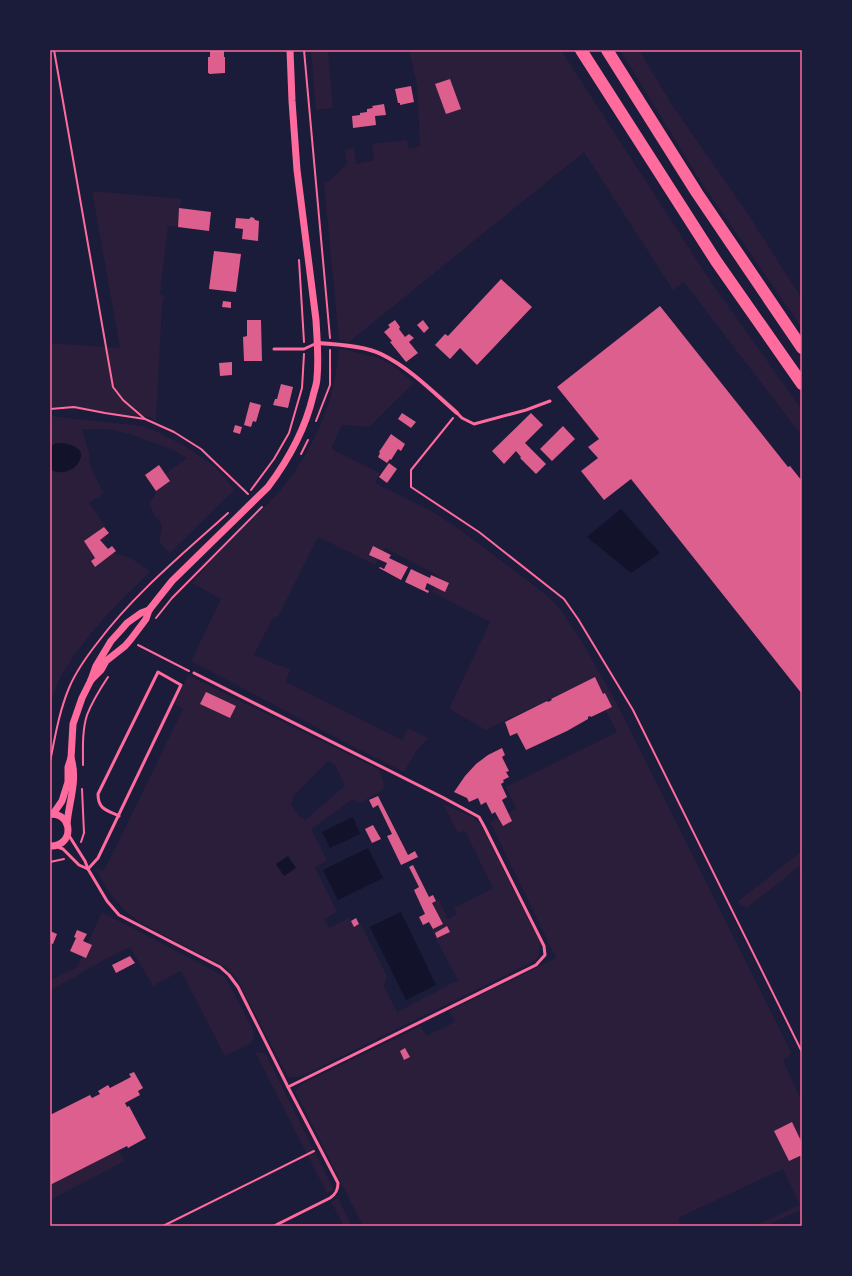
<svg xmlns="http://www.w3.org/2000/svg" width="852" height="1276" viewBox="0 0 852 1276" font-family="'Sofia Sans Condensed',sans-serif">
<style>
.green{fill:#2a1e3b;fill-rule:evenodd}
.water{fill:#12122b}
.building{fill:#dd5f8e}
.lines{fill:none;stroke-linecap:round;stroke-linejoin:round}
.path{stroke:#ff6b9d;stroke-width:2}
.service{stroke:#ff6b9d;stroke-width:3}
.minor{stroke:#ff6b9d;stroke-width:4}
.tertiary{stroke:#ff6b9d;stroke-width:7}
.motorway{stroke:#ff6b9d;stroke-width:12}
.neatline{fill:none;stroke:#ff6b9d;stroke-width:1.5}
</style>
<rect width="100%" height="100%" fill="#1b1b3a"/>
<g class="green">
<polygon points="311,50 328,50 333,108 316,110"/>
<polygon points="409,50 561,50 711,282 802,410 802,436 684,282 673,290 584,152 349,342 339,340 324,184 334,177 347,163 345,150 354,148 356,164 374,160 372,144 407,140 409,149 420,146 417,85"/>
<polygon points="620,50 639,50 672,105 748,214 802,299 802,328 701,182"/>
<polygon points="92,191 182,199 179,210 177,227 168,226 160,294 164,296 162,305 156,421 149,417 50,407 50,343 120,348"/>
<path d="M339,348L378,358L391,364L414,383L369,427L342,425L332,447L333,450L380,473L375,483L431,511L458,528L549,597L561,610L584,645L618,706L792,1054L783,1060L802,1102V1210H801L766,1226H754L800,1205L783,1169L678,1218L682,1226H363L295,1091L302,1084L421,1026L426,1036L455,1022L449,1011L556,958L490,822L516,809L506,787L617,732L589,680L486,730L449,709L490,622L432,592L439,576L385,548L375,565L318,537L278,617L274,616L254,655L281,666L290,669L286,682L402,740L408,728L428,738L417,750L404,772L352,746L191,661L221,599L192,583C200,574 208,564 216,555C238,532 262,512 282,488C306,460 329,414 335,378C337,368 338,358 339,348Z"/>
<path d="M50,416L142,426L160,433L186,447L213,465L225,478L234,490L170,553L159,542L162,528L160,521L155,517L149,502C158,495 155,489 160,480C166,471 179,465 187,458L171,449L130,434L108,429H82L89,453L90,463L94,475L104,493L89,503L105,526L100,530L106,538L103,542L113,553L131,558L150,572C118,602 79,642 59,680C56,687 53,696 50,703V470L52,471L82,456C80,447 65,441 56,444C54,444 52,446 50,447Z"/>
<path d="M188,675L378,769C383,777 385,782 383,790L360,803L353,799L311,829L327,861L315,867L337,912L324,919L329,928L349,918L354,927L361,924L387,976L384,986L397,1012L458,980L431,930L443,924L432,903L439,900L448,919L457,914L454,908L493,888L465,831L458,833L443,804L473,817L481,825L540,943L539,956L532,962L300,1077H288L237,979L227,968L143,924L125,911L108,891L95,868L103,871L111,857L183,709L174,704ZM328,761L335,765L345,786L305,820L298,815L291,804L294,795Z"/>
<polygon points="802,851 802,864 747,908 737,902"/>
<polygon points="102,912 222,975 227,980 254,1032 253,1039 251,1043 225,1056 181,971 153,986 130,947 104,960 50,991 50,981 77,967 79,963"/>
<polygon points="255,1052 264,1053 267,1057 334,1190 327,1193"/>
<polygon points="117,1149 125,1161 50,1200 50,1183"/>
<polygon points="338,1198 352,1226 344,1226 331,1202"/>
</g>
<g class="water">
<path d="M56,443C66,443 86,446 80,460C78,464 76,467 72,469C69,470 66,472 63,472C59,473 54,471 50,470V447Z"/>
<polygon points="621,509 660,553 631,573 587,537"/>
<polygon points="353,817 360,834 330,848 322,832"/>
<polygon points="368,848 383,878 338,900 323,870"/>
<polygon points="288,856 296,868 284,876 276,864"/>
<polygon points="401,912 436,985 406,1000 370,927"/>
</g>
<g class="building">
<polygon points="210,50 224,50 224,57 225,57 225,73 209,74 209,73 208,73 208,57 210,57"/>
<polygon points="450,79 461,109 446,114 435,84"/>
<polygon points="411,86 414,102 400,105 400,103 398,103 395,89"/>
<polygon points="384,104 386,115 375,116 376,125 353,128 352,116 360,115 360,113 367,112 367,109 373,108 372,106"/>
<polygon points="179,208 211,212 209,231 178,227"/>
<polygon points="251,217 254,218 255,220 259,221 258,241 242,239 243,229 235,228 236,218 249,219"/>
<polygon points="214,251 241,254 236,292 209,289"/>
<polygon points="501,279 532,307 477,365 460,348 450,359 435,345 445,334 448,336"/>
<polygon points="223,301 231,302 231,308 222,307"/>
<polygon points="660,306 788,467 790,466 802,481 802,694 631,479 604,500 581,471 598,458 588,447 599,439 557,387"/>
<polygon points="247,320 261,320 262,361 244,361 243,337 247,336"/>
<polygon points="395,320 400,327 399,329 405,337 409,334 414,338 409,342 418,353 406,362 390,342 392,341 384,332 390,327 388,325"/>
<polygon points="423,320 429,328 424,333 417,325"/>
<polygon points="232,362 232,375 220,376 219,363"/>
<polygon points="281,384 293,387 288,408 273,405 275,399 277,399"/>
<polygon points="250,402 261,405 256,422 253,421 251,427 244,425"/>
<polygon points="402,413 416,422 411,428 398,419"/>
<polygon points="531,413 543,425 525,443 546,464 536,474 520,458 521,457 516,451 504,464 492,451"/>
<polygon points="235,425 242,427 240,434 233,432"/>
<polygon points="563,426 575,439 552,461 540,449"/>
<polygon points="391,434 405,444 401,451 398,449 391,460 390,459 387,463 378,457 380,453 379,452"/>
<polygon points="389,463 397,469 387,483 379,477"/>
<polygon points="159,465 170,481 156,491 145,475"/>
<polygon points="104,527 109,533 100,540 108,549 112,546 116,551 95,567 91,561 95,558 84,541"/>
<polygon points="373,546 391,555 389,558 408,567 401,580 379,568 380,567 384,569 387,563 369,555"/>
<polygon points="411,569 430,578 431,575 449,583 445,592 427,583 425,589 429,591 428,593 405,582"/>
<polygon points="595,677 603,694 605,693 612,707 591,717 590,716 588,717 588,719 567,731 526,750 517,733 510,736 505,722 547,701 548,702 552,700 551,699"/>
<polygon points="206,692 236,706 230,718 200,704"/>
<polygon points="502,748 505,755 502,757 509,771 506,772 509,777 503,780 504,782 501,784 507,797 502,800 512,821 503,826 495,812 492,814 486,802 481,805 478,798 469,802 467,798 454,792 465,776 476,764 488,755"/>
<polygon points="378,796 408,855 415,851 418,857 401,865 387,836 392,834 378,805 373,808 369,800"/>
<polygon points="373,825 381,839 372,843 365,829"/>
<polygon points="413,865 429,897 433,895 436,901 432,903 443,924 433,929 429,922 423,925 419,917 425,914 414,890 419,887 409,867"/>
<polygon points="356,918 359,924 354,927 351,921"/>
<polygon points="447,926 450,932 437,938 435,933"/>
<polygon points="77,930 87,934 83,941 92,945 86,958 70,951 76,938 74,937"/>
<polygon points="50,931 57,934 53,944 50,943"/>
<polygon points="130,956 135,963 116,973 112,965"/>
<polygon points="405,1048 410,1057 404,1060 400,1051"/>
<polygon points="134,1072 143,1088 138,1091 140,1095 125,1103 127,1107 129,1106 146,1138 128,1148 127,1146 50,1185 50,1115 90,1095 92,1098 100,1094 98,1091 108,1085 110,1088 131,1077 129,1074"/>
<polygon points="792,1122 802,1143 802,1155 789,1161 774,1131"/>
</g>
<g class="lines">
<g class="path">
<polyline points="54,50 113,387 123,400 145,419"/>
<polyline points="304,50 330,338"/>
<polyline points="299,260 304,342"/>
<polyline points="50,409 74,407 105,413 145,419 174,432 201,449 248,494"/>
<polyline points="453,418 411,470 411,487 479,532 564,599 578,619 633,710 802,1052"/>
<polyline points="316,421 330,385 330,350"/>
<polyline points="301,454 308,440"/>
<polyline points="251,490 274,459 289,433 302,388 304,354"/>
<polyline points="156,618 172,598 262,507"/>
<polyline points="138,645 189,671"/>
<path d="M50,762C55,737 59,712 69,688C76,671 87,656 98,642C135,593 183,554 228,513"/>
<path d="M83,765C83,748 82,731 87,715C92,702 100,689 108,677"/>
<polyline points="81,842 84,833 82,789"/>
<polyline points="50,862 64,859"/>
<polyline points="163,1226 314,1151"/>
</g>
<g class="service">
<polyline points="274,349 304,349 317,343"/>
<polyline points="457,413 462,418 474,424 526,410 550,401"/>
<polyline points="194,673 442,797 470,812 479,817 484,826 544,946 545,955 536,965 288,1087"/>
<path d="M68,834L85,861L88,869L107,901L119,915L220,967L229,975L238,987L288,1087L338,1183C338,1190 336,1194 330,1198L274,1226"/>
<polyline points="58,847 63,849 79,865 88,869"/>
<path d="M88,869L98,858L181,685L158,672L98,794C98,809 106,810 119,816"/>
</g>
<path class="minor" d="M317,343C336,344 365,346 381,354C410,368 433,392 457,413"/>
<g class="tertiary">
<path d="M91,680L101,670L106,661L125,646L131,639L146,619L149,610L172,581L268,487C289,459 305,430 313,396C314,391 317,384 317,378C319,359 317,339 316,320L297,170L292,101L290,50"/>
<polyline points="53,814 62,801 68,782 68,767 71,758 73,724 82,698 91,680 96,666 111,641 121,630 127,623 141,613 149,610"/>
<path d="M67,824C69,801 78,780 71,758"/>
<path d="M50,846C74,847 74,813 50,814"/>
</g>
<g class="motorway">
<polyline points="581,50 716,261 802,384"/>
<polyline points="607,50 697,193 802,348"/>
</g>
</g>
<rect width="852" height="1276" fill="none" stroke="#1b1b3a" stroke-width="102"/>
<rect x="51" y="51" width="750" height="1174" class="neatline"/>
</svg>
